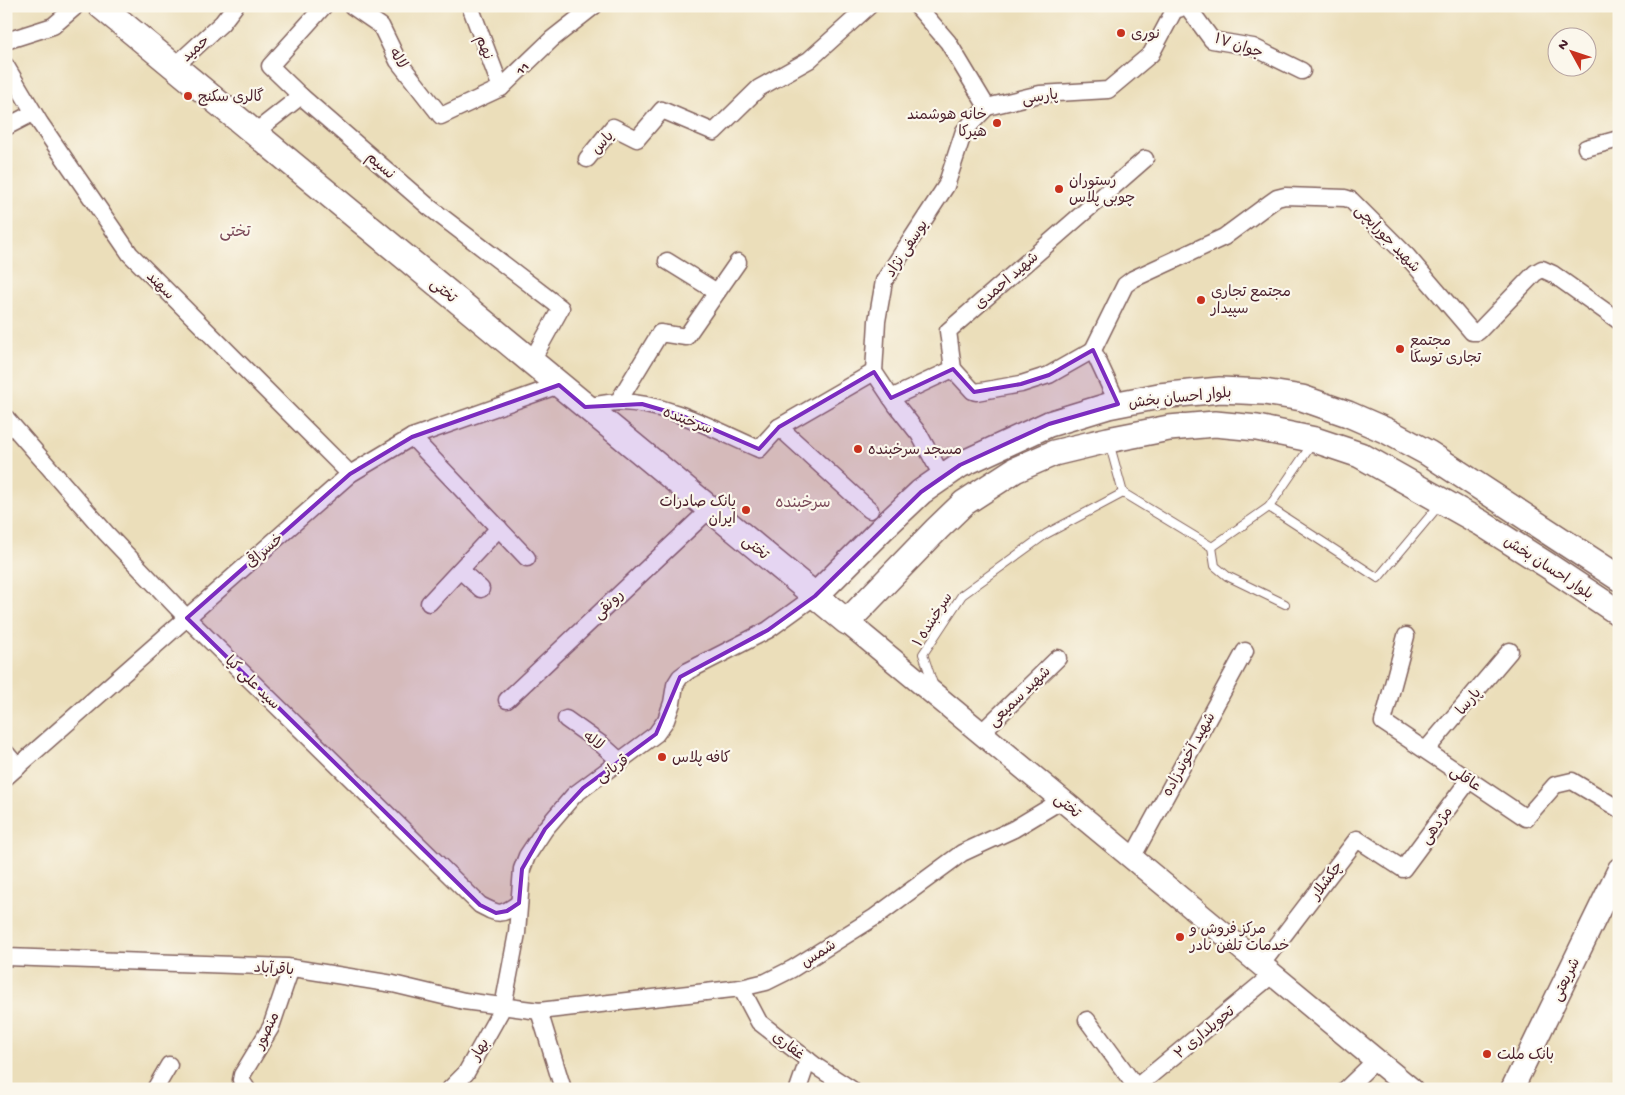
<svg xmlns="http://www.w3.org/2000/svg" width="1625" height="1095" viewBox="0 0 1625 1095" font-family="'Gochi Hand','Playpen Sans Arabic',sans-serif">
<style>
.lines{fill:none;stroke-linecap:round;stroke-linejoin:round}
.service-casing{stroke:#82625d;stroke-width:10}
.minor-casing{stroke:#82625d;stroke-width:19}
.secondary-casing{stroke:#82625d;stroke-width:25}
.primary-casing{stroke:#82625d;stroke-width:28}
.service{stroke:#fff;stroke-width:8}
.minor{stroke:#fff;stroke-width:16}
.secondary{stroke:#fff;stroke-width:22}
.primary{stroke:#fff;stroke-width:25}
.marked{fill:#7b2cbf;fill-opacity:0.2;stroke:#7b2cbf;stroke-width:4;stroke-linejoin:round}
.poi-dot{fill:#c8321e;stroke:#fbf7ec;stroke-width:2}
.labels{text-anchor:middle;stroke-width:4.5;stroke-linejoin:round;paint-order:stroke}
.poi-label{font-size:15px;fill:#4a1f2b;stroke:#fbf7ec;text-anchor:start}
.street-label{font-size:15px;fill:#4a1f2b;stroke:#fbf7ec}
.neighbourhood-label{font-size:16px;fill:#7b4a59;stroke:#fbf7ec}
</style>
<rect width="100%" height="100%" fill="#fbf7ec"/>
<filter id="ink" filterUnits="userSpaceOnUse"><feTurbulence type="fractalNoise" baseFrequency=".02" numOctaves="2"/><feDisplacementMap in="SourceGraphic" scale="10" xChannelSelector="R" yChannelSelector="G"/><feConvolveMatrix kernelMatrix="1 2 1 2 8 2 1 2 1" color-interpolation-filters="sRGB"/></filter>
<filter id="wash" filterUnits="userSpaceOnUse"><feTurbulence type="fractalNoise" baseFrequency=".0096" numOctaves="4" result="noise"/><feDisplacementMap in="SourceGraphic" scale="20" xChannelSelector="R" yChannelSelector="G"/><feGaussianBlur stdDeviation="1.12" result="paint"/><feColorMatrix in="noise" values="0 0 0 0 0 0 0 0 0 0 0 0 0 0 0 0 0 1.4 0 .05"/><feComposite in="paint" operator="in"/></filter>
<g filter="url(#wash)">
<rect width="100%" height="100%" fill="#ebdeba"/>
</g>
<g filter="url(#ink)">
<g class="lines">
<g class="service-casing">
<g id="service">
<polyline points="1109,442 1123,493"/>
<polyline points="1269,507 1378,578 1441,503"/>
<polyline points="1212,547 1215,566 1227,576 1285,604"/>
<polyline points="933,684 923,654 962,595 1046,534 1123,493 1212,547 1269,507 1312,444"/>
</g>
</g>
<g class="minor-casing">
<g id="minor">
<polyline points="324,6 270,66 301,96 429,207 561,308 531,362"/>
<polyline points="352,6 381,26 398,61 441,116 501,88 552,39 594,6"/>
<polyline points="470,6 501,88"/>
<polyline points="917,6 948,42 987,107"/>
<polyline points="1187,6 1212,40 1253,47 1302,71"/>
<polyline points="6,41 53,26 74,8"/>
<polyline points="6,66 40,123 130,254 350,474"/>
<polyline points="174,67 222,23 235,6"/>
<polyline points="987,107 1040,94 1108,90 1151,54 1176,7"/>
<polyline points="6,127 33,113"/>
<polyline points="254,133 301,96"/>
<polyline points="1586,148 1619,139"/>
<polyline points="587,159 613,127 637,139 662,110 714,132 759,88 809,60 869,6"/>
<polyline points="667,261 717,292"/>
<polyline points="953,369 973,391 976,392 1021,384 1049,375 1093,350"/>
<polyline points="891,398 953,369 948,331 1145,159"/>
<polyline points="618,402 660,333 686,337 738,262"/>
<polyline points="1118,404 1093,350 1125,285 1133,279 1224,237 1270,203 1277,198 1285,196 1345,198 1351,200 1407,256 1472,332 1478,332 1535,273 1542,269 1553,274 1619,321"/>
<path d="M585,407C596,405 609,402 620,402C668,403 715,430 759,449L779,427L874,372"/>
<path d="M6,418L106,533L187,618L480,905C499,915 501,916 519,903"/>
<polyline points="779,427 870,510"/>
<polyline points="412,437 527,558"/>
<polyline points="942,476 919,434 896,405 874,372 877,321 884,281 946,186 964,131 987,107"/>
<polyline points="460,570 481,589"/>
<polyline points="429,603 499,528"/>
<polyline points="1406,636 1383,722 1526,818 1555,785 1572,781 1619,809"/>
<polyline points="507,700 710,509"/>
<polyline points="566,719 601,744 621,762"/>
<polyline points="981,733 1058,658"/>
<polyline points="1426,750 1510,651"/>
<polyline points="6,753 18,767"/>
<polyline points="6,777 350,474 412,437 559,385"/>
<polyline points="1132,858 1245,651"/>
<polyline points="6,957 287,967 393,984 464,1001 539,1011 741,988 766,982 792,969 875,917 962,853 1014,829 1062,800"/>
<polyline points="1261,965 1357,839 1403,869 1469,780"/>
<polyline points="741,988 759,1022 817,1067 851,1089"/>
<polyline points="539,1011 563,1089"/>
<polyline points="1087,1020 1136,1087"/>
<polyline points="155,1089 169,1065"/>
<polyline points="247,1089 241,1080 242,1075 271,1027 291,968"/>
<polyline points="450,1089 466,1073 503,1007 517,933 522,869 527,856 545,829 574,795 656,734 666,720 672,703 675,685 680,677 688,671 768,630 815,596"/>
<polyline points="798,1089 808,1060"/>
<polyline points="1134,1089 1273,974"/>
<polyline points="1346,1089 1376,1060"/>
</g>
</g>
<g class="secondary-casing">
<g id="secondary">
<polyline points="1174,6 1178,6"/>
<polyline points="847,622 1411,1089"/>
<polyline points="1512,1089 1619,869"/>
</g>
</g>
<g class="primary-casing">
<g id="primary">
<polyline points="101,6 847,622 937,529 964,503 1015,470 1054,453 1108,440 1169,428 1215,424 1257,428 1315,440 1360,455 1481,523 1547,565 1619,613"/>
<polyline points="815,596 882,529 921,492 960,465 1049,424 1108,406 1159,396 1220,390 1264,392 1302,398 1348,414 1387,431 1428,453 1619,578"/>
</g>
</g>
<use href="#service" class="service"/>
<use href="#minor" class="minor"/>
<use href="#secondary" class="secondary"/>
<use href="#primary" class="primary"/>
</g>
</g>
<path class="marked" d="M1093,350L1118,404L1049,424L960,465L921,492L815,596L768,630L680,677L656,734L583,788L545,829L522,869L519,903L507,911L496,913L480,905L187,618L350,474L412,437L559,385L585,407L642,404L683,416L759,449L779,427L874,372L891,398L953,369L974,392L1021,384L1049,375Z"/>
<g class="poi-dot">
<circle cx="1121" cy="33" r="5"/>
<circle cx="188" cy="96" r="5"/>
<circle cx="997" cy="123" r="5"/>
<circle cx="1059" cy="189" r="5"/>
<circle cx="1201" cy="300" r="5"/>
<circle cx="1400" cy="349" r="5"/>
<circle cx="858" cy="449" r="5"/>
<circle cx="746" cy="510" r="5"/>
<circle cx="662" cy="757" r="5"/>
<circle cx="1180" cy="937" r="5"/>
<circle cx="1487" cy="1054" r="5"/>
</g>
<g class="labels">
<g class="poi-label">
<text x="1131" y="38">نوری</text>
<text x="198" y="101">گالری سکنج</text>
<text x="987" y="119" text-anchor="end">خانه هوشمند<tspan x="987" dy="17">هیرکا</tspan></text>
<text x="1069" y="185">رستوران<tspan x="1069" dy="17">چوبی پلاس</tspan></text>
<text x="1211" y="296">مجتمع تجاری<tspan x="1211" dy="17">سپیدار</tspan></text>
<text x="1410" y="345">مجتمع<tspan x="1410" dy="17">تجاری توسکا</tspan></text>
<text x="868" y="454">مسجد سرخبنده</text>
<text x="736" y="506" text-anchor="end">یانک صادرات<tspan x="736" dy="17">ایران</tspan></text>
<text x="672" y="762">کافه پلاس</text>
<text x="1190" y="933">مرکز فروش و<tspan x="1190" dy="17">خدمات تلفن نادر</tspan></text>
<text x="1497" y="1059">بانک ملت</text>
</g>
<g class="street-label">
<text transform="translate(1239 45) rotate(18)" y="5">جوان ۱۷</text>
<text transform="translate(485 47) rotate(69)" y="5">نهم</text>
<text transform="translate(195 48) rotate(-42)" y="5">حمید</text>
<text transform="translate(399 58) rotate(59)" y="5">لاله</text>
<text transform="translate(522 68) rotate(-44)" y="5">11</text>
<text transform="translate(1040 96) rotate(-8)" y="5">پارسی</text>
<text transform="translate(602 142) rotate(-47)" y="5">یاس</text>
<text transform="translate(381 165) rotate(41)" y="5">نسیم</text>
<text transform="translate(1388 238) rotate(46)" y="5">شهید جورابچی</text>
<text transform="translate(906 248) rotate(-57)" y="5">یوسفی نژاد</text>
<text transform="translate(1006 280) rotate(-41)" y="5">شهید احمدی</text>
<text transform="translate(161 285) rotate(45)" y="5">سهند</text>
<text transform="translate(444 290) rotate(40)" y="5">تختی</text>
<text transform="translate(1180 397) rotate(-6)" y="5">بلوار احسان بخش</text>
<text transform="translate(688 420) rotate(21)" y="5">سرخبنده</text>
<text transform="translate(756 547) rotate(39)" y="5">تختی</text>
<text transform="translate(264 550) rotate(-41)" y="5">خسراقی</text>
<text transform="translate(1549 567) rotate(33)" y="5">بلوار احسان بخش</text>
<text transform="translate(608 604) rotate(-44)" y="5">رونقی</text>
<text transform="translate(932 619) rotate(-58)" y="5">سرخبنده ۱</text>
<text transform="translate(253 682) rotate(44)" y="5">سید علی کیا</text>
<text transform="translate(1019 696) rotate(-44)" y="5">شهید سمیعی</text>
<text transform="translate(1468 701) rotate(-50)" y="5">پارسا</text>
<text transform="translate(594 740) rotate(37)" y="5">لاله</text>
<text transform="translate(1188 754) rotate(-61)" y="5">شهید آخوندزاده</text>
<text transform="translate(612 768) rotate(-35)" y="5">قربانی</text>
<text transform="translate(1466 778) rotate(34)" y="5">عاقلی</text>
<text transform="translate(1068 805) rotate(40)" y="5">تختی</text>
<text transform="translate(1436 825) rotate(-53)" y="5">مژدهی</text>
<text transform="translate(1326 880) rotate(-53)" y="5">چکشلار</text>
<text transform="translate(818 953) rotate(-33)" y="5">شمس</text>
<text transform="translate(274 968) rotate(4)" y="5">باقرآباد</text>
<text transform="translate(1565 979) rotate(-64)" y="5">شریعتی</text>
<text transform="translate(266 1030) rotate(-64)" y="5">منصور</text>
<text transform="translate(1204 1032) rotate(-40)" y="5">تحویلداری ۲</text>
<text transform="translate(789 1045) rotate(38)" y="5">غفاری</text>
<text transform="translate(479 1049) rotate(-60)" y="5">بهار</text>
</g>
<g class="neighbourhood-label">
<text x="235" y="236">تختی</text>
<text x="803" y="507">سرخبنده</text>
</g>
</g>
<rect width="1625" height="1095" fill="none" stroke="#fbf7ec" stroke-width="25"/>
<g transform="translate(1572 52) rotate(310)"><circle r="24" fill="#fbf7ec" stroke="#b4a19f"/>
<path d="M0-4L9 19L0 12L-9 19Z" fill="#c8321e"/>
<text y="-8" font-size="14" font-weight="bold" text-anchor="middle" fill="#4a1f2b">N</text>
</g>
</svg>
